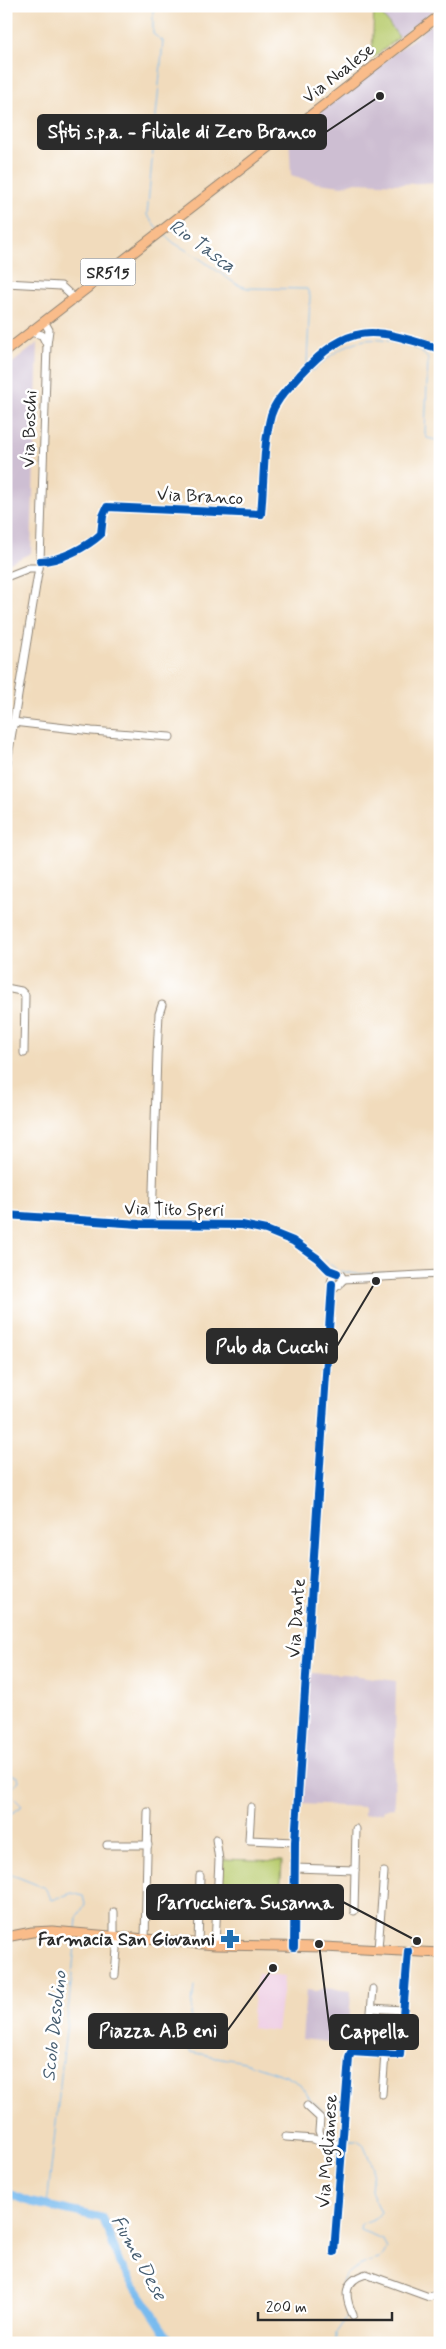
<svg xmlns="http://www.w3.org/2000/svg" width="446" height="2349" viewBox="0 0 446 2349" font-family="Mynerve,sans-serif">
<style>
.built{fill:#efd0e5}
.industrial{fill:#cdbed2}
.green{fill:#b9cc6f;stroke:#727c4d}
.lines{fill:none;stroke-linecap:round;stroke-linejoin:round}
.stream{stroke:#79bbef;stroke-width:1}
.river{stroke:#79bbef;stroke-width:8}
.minor-casing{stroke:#8e8374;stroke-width:9}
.major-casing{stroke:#8e8374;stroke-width:11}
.minor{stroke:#fff;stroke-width:7}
.major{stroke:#f9bc8a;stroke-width:9}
.cycleway-casing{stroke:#fff;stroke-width:11}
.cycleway{stroke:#0057b8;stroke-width:8}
.labels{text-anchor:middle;stroke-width:5;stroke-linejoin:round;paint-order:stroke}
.shield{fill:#fff;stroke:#6b6b6b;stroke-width:1}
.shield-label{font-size:16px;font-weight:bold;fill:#2b2b2b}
.street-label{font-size:18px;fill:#2b2b2b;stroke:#fff}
.poi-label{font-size:18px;font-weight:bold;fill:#2b2b2b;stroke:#fff;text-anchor:end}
.water-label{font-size:19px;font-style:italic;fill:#465d70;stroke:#fff}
.leader{fill:none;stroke:#2b2b2b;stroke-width:2}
.callout-dot{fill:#2b2b2b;stroke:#fff;stroke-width:2}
.callout{fill:#2b2b2b;stroke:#2b2b2b;stroke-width:2}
.callout-label{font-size:19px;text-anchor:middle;font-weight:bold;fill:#fff}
</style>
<rect width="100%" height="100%" fill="#fff"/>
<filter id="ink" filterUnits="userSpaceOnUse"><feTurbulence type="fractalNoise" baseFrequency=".02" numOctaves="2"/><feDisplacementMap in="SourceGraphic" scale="10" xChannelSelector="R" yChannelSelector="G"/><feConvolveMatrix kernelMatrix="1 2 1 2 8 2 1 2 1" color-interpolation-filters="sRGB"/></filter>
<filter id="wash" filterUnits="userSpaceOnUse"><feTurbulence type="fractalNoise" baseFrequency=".0096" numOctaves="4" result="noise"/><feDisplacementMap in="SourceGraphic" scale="20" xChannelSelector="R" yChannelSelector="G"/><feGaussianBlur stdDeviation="1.12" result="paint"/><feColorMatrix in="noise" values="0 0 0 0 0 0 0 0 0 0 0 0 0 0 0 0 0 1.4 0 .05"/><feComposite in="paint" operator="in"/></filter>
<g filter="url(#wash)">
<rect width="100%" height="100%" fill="#f1dbbc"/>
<polygon class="built" points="258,1974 284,1977 277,2031 251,2028 254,1994"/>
<g class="industrial">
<polygon points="378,6 439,6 399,37 379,12"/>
<polygon points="440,18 440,182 402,184 356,182 343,186 316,183 291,175 289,135"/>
<polygon points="38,343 31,553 6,565 6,368"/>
<polygon points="310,1673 345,1674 396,1681 394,1808 384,1809 383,1812 364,1815 364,1807 302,1804"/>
<polygon points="325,1988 351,1991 348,2044 302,2039 306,1990 316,1991"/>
</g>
<g class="green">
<polygon points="374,6 378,6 380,12 399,37 372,59"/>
<polygon points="222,1859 282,1861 280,1898 221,1896"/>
</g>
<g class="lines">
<g class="stream">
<polyline points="153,6 153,34 163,41 147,215 157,228"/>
<polyline points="164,234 174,243 196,256 236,284 247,288 307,289 310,296 307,365"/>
<path d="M309,369L311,371L315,369C346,341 366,332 406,346C415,349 423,351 428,359L425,433L427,438L440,441"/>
<polyline points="325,1260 336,1269"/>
<polyline points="340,1271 356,1274 415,1272"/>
<polyline points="6,1747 11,1751 6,1759"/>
<polyline points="6,1772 18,1777 19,1781 11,1788 10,1794 22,1806 7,1817 9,1828 6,1844"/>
<polyline points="6,1852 10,1874 45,1888 52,1900 72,1893 83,1896 85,1904 77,1918 76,1930"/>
<polyline points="194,1986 188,2045 190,2052 244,2062 286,2076 300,2084 310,2099 330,2117 329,2125 323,2133"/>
<polyline points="47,2206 76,1937"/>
<path d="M336,2343V2333L349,2314C330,2276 348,2268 382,2258L387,2249L383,2239L360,2230L361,2224L376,2218L381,2212L371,2191L373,2167L363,2144L357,2140H346"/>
</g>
<polyline class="river" points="6,2192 30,2202 103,2218 120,2264 172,2343"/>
</g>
</g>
<g filter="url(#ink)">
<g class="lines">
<g class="minor-casing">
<g id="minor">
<polyline points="6,283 61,286 74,298"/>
<polyline points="30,332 42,335 47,345"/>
<path d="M40,561C60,561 87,547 101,534L103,516L107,507L261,514C264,483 263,445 271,415C276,399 289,388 300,375C351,320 373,328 440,349"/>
<polyline points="6,577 29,568 39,568"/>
<polyline points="13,722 92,731 170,737"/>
<polyline points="6,769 40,561 47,345 49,330 44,321"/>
<polyline points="6,988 21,991 25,995 24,1053"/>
<polyline points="6,1215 139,1224 242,1225 266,1230 293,1241 317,1258 329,1270 337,1273"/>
<polyline points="152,1225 157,1054 159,1014 162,1005"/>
<polyline points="343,1279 440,1274"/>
<polyline points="332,1291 343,1280 341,1275 334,1274 331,1282 335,1286 339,1285"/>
<polyline points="251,1807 249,1840 295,1842"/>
<polyline points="107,1845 148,1845"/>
<polyline points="440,1848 440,1886"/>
<polyline points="294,1868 355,1870"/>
<polyline points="354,1911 356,1829"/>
<polyline points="114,1936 114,1912"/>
<polyline points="145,1939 148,1812"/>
<polyline points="198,1944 200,1876"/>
<polyline points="215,1945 219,1860 216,1839"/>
<polyline points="294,1947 295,1842 332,1284"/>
<polyline points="378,1949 384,1872"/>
<polyline points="115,1975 118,1936"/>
<polyline points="372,2008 403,2010"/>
<polyline points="370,2031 394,2033"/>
<polyline points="368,2046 373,1989"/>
<polyline points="382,2094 385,2054"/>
<polyline points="307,2106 320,2118 319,2131 322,2140 332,2144 343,2143"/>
<polyline points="286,2137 314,2139 324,2144"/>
<polyline points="334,2252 349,2058 351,2052 400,2055 408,1951"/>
<path d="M353,2315C344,2296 343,2281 366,2274L429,2297L440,2294"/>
<polyline points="440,2343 440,2342"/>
</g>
</g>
<g class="major-casing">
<g id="major">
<polyline points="6,351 440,15"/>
<polyline points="6,1937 32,1932 52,1931 215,1945 324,1947 440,1953"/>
</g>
</g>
<use href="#minor" class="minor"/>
<use href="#major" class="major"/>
<g class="cycleway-casing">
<g id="cycleway">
<path d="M40,561C60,561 87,547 101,534L103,516L107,507L261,514C264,483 263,445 271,415C276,399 289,388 300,375C351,320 373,328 440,349"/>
<polyline points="6,1215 139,1224 242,1225 266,1230 293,1241 317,1258 329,1270 337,1273"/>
<polyline points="294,1947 295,1842 332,1284"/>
<polyline points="334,2252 349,2058 351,2052 400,2055 408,1951"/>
</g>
</g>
<use href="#cycleway" class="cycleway"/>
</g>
</g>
<defs>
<g id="pharmacy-bare" transform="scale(1.5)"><path d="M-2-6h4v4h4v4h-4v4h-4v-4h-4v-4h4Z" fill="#1f6fb2" stroke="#fff" stroke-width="2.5" paint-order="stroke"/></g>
</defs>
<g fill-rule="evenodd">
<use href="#pharmacy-bare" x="230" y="1939"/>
</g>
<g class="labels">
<rect class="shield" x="80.5" y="258.5" width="55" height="27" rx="4"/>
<g class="shield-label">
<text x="108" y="278">SR515</text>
</g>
<g class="street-label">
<text transform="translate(338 73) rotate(-38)" y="6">Via Noalese</text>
<text transform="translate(29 429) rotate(-88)" y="6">Via Boschi</text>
<text transform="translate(200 496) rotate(3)" y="6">Via Branco</text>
<text transform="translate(174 1209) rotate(1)" y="6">Via Tito Speri</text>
<text transform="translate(296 1618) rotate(-86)" y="6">Via Dante</text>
<text transform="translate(327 2151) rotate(-86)" y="6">Via Moglianese</text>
</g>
<g class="poi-label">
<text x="215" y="1945">Farmacia San Giovanni</text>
</g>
<g class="water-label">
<text transform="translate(203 245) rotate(36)" y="7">Rio Tasca</text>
<text transform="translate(53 2026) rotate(-84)" y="7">Scolo Desolino</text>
<text transform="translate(140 2257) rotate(61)" y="7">Fiume Dese</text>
</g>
</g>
<path class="leader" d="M380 96L326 132M376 1281L337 1346M417 1941L343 1902M273 1968L227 2031M319 1944L330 2032"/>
<g class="callout-dot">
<circle cx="380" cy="96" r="5"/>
<circle cx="376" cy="1281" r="5"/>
<circle cx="417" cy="1941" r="5"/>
<circle cx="273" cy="1968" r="5"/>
<circle cx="319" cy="1944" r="5"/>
</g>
<g class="callout">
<rect x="38" y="115" width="288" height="34" rx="5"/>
<rect x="207" y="1329" width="130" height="34" rx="5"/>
<rect x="147" y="1885" width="196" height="34" rx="5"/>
<rect x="89" y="2014" width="138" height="34" rx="5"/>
<rect x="330" y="2015" width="88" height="34" rx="5"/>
</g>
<g class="callout-label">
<text x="182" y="138">Sfiti s.p.a. - Filiale di Zero Branco</text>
<text x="272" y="1353">Pub da Cucchi</text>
<text x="245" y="1909">Parrucchiera Susanna</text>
<text x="158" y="2037">Piazza A.B eni</text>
<text x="374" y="2038">Cappella</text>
</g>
<rect width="446" height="2349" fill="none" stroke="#fff" stroke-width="25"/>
<path d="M258 2312v8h134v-8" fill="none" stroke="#2b2b2b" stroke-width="2.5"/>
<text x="266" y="2312" font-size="15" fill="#2b2b2b" stroke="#ffffff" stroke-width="4" paint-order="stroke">200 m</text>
</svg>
